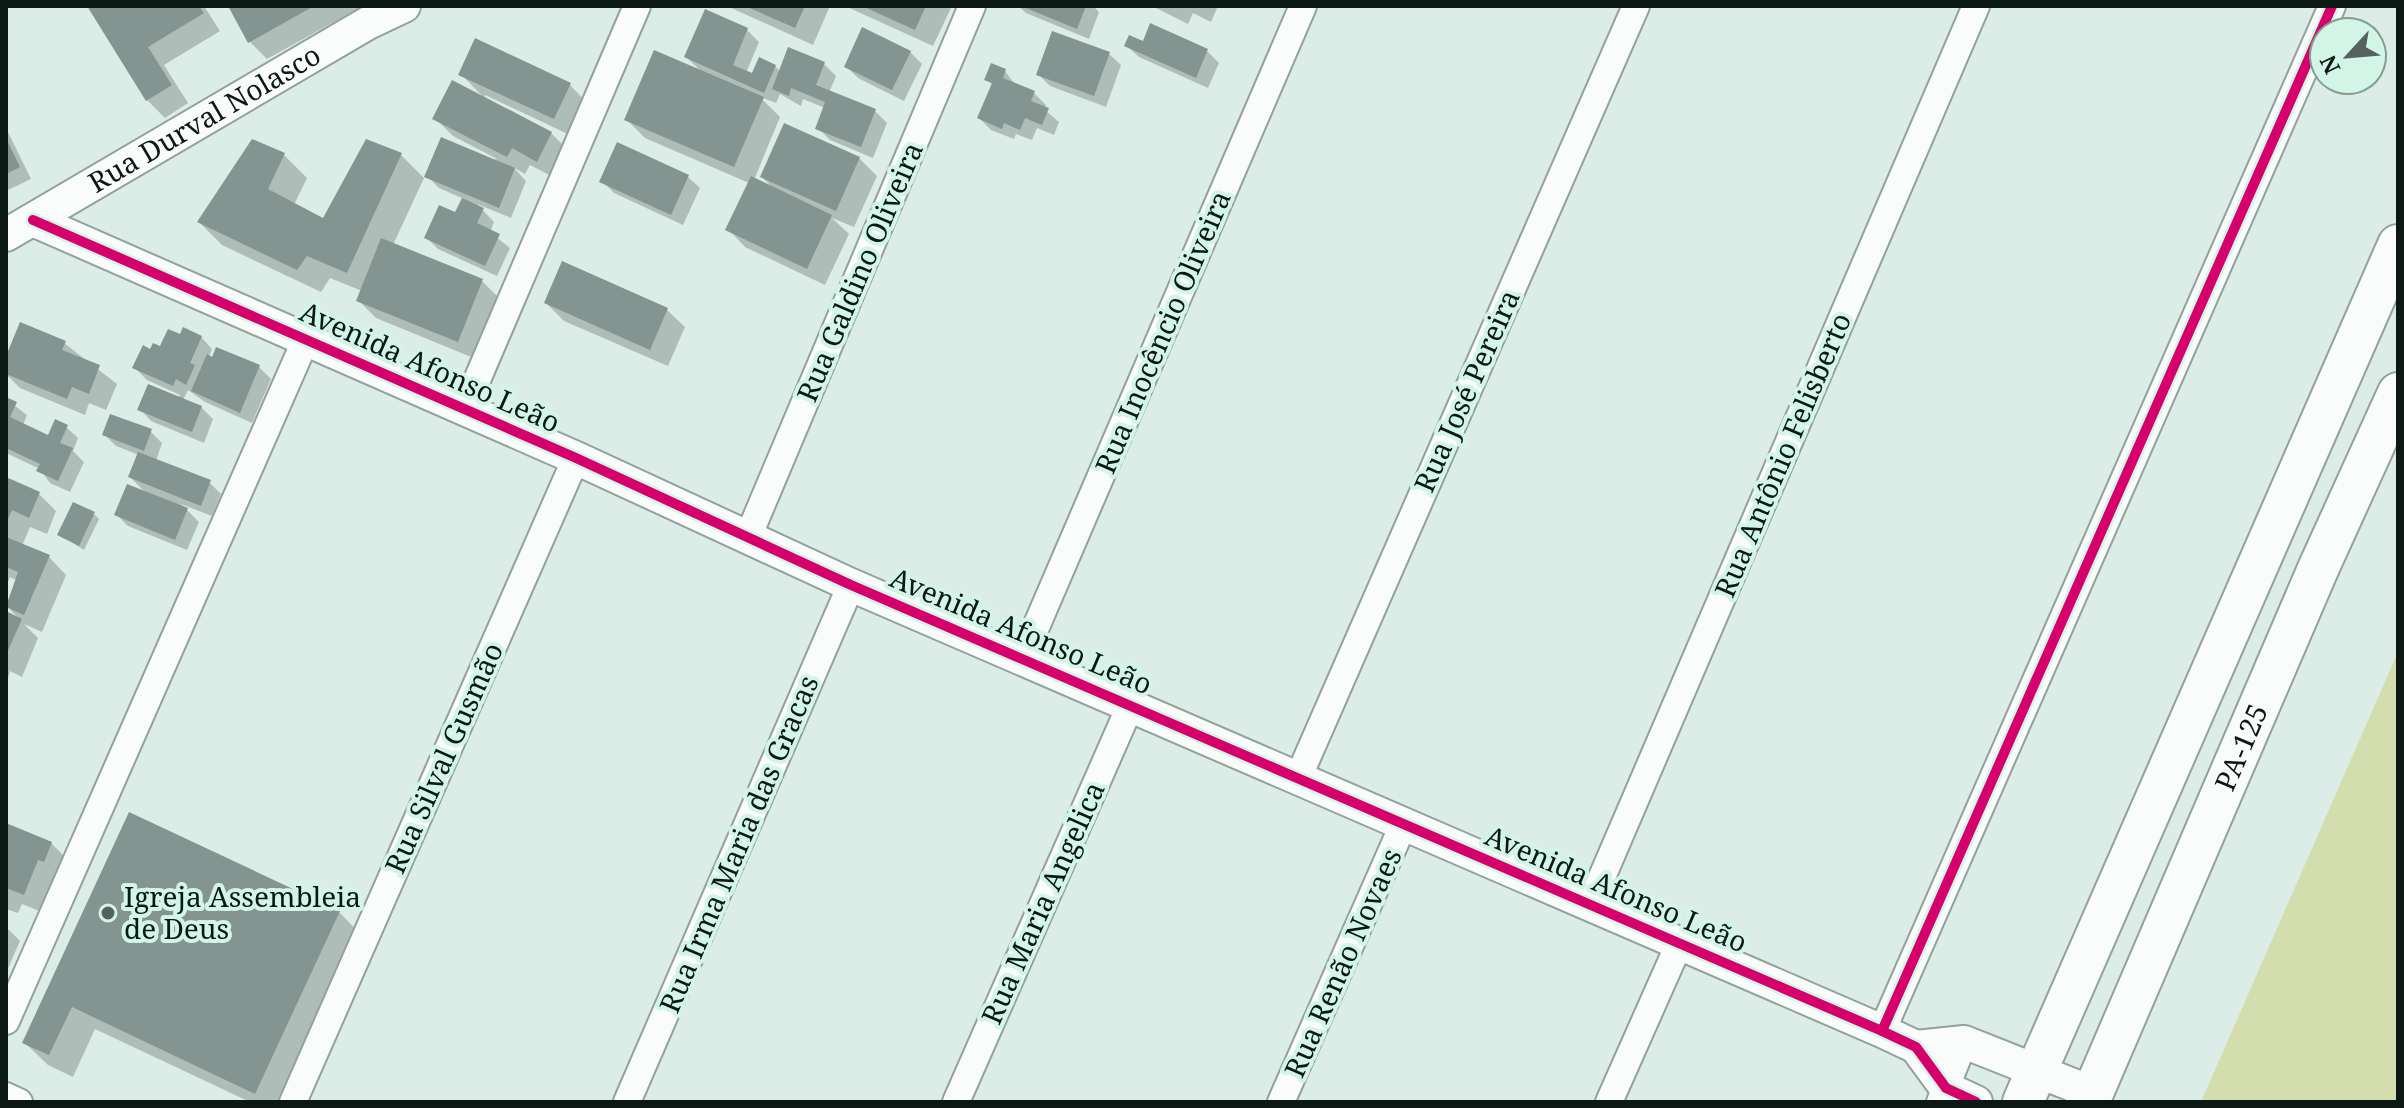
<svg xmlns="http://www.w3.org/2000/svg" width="2404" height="1108" viewBox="0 0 2404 1108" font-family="'Noto Serif',serif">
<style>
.green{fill:#d4ddad}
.shadow{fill:#0003}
.building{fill:#839491}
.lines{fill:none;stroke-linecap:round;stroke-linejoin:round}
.minor-casing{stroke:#92a19b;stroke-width:30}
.tertiary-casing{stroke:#92a19b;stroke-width:36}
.primary-casing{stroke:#92a19b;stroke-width:44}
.minor{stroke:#fafcfb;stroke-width:26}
.tertiary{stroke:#fafcfb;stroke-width:32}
.primary{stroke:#fafcfb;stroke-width:40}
.cycleway-casing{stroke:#d3f5e7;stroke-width:15}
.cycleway{stroke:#d6006c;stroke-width:10}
.poi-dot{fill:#54635d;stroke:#d3f5e7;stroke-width:3}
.labels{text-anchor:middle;stroke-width:8;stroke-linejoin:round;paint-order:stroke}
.street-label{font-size:28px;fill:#0b1813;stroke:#d3f5e7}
.poi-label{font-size:28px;fill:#0b1813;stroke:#d3f5e7;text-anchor:start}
</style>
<rect width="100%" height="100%" fill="#dbede6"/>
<polygon class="green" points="2398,652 2398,1102 2201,1102"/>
<g class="shadow">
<polygon points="89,6 204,6 220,31 164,65 188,103 165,118 147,100"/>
<polygon points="230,6 363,6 267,59 250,42"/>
<polygon points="727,6 830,6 813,45"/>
<polygon points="845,6 952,6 933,46"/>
<polygon points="1018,6 1093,6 1099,12 1089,39 1026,13"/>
<polygon points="1152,6 1218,6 1211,22 1193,13 1188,24"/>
<polygon points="706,12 747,30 759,42 746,73 753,76 775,66 781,72 824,64 836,76 829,93 875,111 887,123 873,158 830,140 818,128 825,108 803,99 801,106 780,94 776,103 760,97 780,117 754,180 774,189 762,177 859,158 877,176 854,227 832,218 849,234 825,285 745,247 728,229 749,183 645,138 627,120 702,72 686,57"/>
<polygon points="1151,26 1207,51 1219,63 1208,88 1139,57 1127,46 1144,43"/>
<polygon points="910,52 922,64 904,101 858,78 846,66"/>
<polygon points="1109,54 1121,65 1106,107 1050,86 1039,75"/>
<polygon points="992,66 1005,71 1016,86 1034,93 1046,105 1044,109 1059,122 1054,135 1037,128 1032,140 1016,134 1014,139 991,130 979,118 993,85 986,79"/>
<polygon points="461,74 570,85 587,103 572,136 485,95 484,99 551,133 569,151 555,178 530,165 525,174 513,167 526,181 511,218 477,204 494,222 490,232 510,248 497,276 438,249 426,237 456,215 464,199 439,188 427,176 497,159 453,136 435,118 484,98"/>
<polygon points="6,128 31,179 6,191"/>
<polygon points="253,142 284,155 307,178 294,205 324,220 400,154 424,178 393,245 482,281 500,299 476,359 376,318 358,300 362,291 330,278 321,292 222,245 199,222"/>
<polygon points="688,177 700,188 683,225 614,193 602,181"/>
<polygon points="546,303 667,310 685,327 668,366 564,321"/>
<polygon points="181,337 201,337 212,349 209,357 259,367 271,379 252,423 205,402 188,390 183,400 201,407 213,419 204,443 151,421 140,409 178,398 180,395 147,380 135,368 151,352"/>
<polygon points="64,343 117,384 106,410 89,403 85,415 20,388 6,374 6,362"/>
<polygon points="6,399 27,415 23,425 49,437 66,427 78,438 73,451 84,462 70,492 50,483 40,469 6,453"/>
<polygon points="150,431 162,443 156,461 209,482 221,494 212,516 181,504 199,522 187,550 128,526 117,515 148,495 130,477 139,455 116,446 104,434"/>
<polygon points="6,479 38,493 56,511 47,534 30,527 22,546 49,557 66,575 42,632 24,624 38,638 22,677 10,671 8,678 6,614 20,620 6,605 16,580 10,577 6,587"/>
<polygon points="94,514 99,519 84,550 60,535"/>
<polygon points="130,814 339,912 362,936 285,1102 250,1102 95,1029 73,1077 48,1065 24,1042"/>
<polygon points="6,825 51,843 69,861 42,912 22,904 18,913 6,909"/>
<polygon points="6,927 20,941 6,973"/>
</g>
<g class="building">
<polygon points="87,6 199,6 204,13 148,47 172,85 146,101"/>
<polygon points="228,6 314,6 248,43"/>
<polygon points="745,6 805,6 795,28"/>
<polygon points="862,6 926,6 915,30"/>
<polygon points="1021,6 1086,6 1077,29"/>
<polygon points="705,9 748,28 733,65 752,73 759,57 776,65 764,93 684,57"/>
<polygon points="1150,23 1208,49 1196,78 1124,46 1129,35 1143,41"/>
<polygon points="862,27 911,51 892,90 844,67"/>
<polygon points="1052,31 1110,52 1094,96 1036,75"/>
<polygon points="475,38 571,83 554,119 458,75"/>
<polygon points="788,47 825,62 816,85 876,109 861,147 815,129 825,102 791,88 789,96 772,89"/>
<polygon points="654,50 764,97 734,167 624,120"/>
<polygon points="991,63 1006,69 1003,78 1035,91 1031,101 1049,108 1042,125 1025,118 1020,130 1004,123 1002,129 977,118 992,83 984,80"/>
<polygon points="452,80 552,132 537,162 512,148 507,157 432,119"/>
<polygon points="784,123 860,157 836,211 760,177"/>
<polygon points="441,137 515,168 499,208 424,177"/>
<polygon points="6,138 20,167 6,174"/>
<polygon points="252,139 285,153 268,189 323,218 366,139 402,153 347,273 307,256 297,270 197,222"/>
<polygon points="617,142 689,175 671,215 599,182"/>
<polygon points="751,176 832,215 807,269 725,230"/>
<polygon points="462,198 484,208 477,223 500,234 485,266 424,238 439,205 455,212"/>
<polygon points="381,238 483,279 458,342 356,301"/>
<polygon points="562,261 668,308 650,350 544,303"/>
<polygon points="20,322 66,341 62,350 100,365 89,394 72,387 67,399 6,374 6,356"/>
<polygon points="183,327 202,336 190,363 195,365 186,385 176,379 173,386 132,368 143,345 150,349 153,343 160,346 168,329 180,334"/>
<polygon points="216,347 260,365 240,413 191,391 207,354 212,357"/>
<polygon points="148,384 202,406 192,432 137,410"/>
<polygon points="6,397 17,402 10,417 48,435 55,419 68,425 60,443 73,448 58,481 36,471 40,464 6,448"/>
<polygon points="110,414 152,429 144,451 102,435"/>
<polygon points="138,452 211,480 201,506 128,477"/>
<polygon points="6,477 40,492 29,518 12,510 6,524"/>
<polygon points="127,484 188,508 175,540 114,515"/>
<polygon points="73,502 95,512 79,546 57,535"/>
<polygon points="6,537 50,555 24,615 6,607 18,572 6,567"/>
<polygon points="6,611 22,619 6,655"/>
<polygon points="129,812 340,911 255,1094 72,1007 49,1055 22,1043"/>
<polygon points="6,823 52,842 44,862 38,860 24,895 6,888"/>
</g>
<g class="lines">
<g class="minor-casing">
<g id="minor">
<polyline points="465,408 637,6"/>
<polyline points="748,537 972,6"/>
<polyline points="1023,657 1303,6"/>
<polyline points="1299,776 1636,6"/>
<polyline points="1590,905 1976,6"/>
<polyline points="6,1021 306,339"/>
<polyline points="1882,1031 2332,6"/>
<polyline points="6,1096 19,1102"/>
<polyline points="293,1102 576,458"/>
<polyline points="627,1102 851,585"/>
<polyline points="956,1102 1131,704"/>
<polyline points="1281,1102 1404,823"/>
<polyline points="1609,1102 1680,942"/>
<polyline points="1940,1102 1964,1042"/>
</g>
</g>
<g class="tertiary-casing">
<g id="tertiary">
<polyline points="33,220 576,458 851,585 1882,1031 1916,1047 1946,1088 1976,1102"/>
<path id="s1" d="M6,235L368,23L404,6"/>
<polyline points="1916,1047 1964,1042 2093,1093"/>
</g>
</g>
<g class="primary-casing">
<g id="primary">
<polyline points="2023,1102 2398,245"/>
<path id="s2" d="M2089,1102L2318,569L2398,393"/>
</g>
</g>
<use href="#minor" class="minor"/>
<use href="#tertiary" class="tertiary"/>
<use href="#primary" class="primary"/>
<g class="cycleway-casing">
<g id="cycleway">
<polyline points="33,220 576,458 851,585 1882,1031 1916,1047 1946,1088 1976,1102"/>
<polyline points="1882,1031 2332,6"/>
</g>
</g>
<use href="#cycleway" class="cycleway"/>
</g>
<circle class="poi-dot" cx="108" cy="913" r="8"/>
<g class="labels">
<g class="street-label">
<text dy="10" stroke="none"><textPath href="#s1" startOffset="230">Rua Durval Nolasco</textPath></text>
<text transform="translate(860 272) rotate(-67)" y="10">Rua Galdino Oliveira</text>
<text transform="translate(1163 332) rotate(-67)" y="10">Rua Inocêncio Oliveira</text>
<text transform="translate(430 367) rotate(24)" y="10">Avenida Afonso Leão</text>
<text transform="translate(1467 391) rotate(-66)" y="10">Rua José Pereira</text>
<text transform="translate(1783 455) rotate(-67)" y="10">Rua Antônio Felisberto</text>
<text transform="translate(1021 631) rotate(23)" y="10">Avenida Afonso Leão</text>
<text dy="10" stroke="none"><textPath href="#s2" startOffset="386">PA-125</textPath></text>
<text transform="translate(444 758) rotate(-66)" y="10">Rua Silval Gusmão</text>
<text transform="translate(739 844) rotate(-67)" y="10">Rua Irma Maria das Gracas</text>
<text transform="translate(1616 889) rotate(23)" y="10">Avenida Afonso Leão</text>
<text transform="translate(1043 903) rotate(-66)" y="10">Rua Maria Angelica</text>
<text transform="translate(1343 963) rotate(-66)" y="10">Rua Renão Novaes</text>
</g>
<g class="poi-label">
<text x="124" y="907">Igreja Assembleia<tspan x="124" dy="32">de Deus</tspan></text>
</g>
</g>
<rect width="2404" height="1108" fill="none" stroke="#0b1813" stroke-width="16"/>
<g transform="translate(2348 56) rotate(244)"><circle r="38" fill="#d3f5e7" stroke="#839d92" stroke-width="2"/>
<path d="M0-6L14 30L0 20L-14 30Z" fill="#54635d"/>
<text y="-12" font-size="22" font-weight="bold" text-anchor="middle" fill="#0b1813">N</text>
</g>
</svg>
